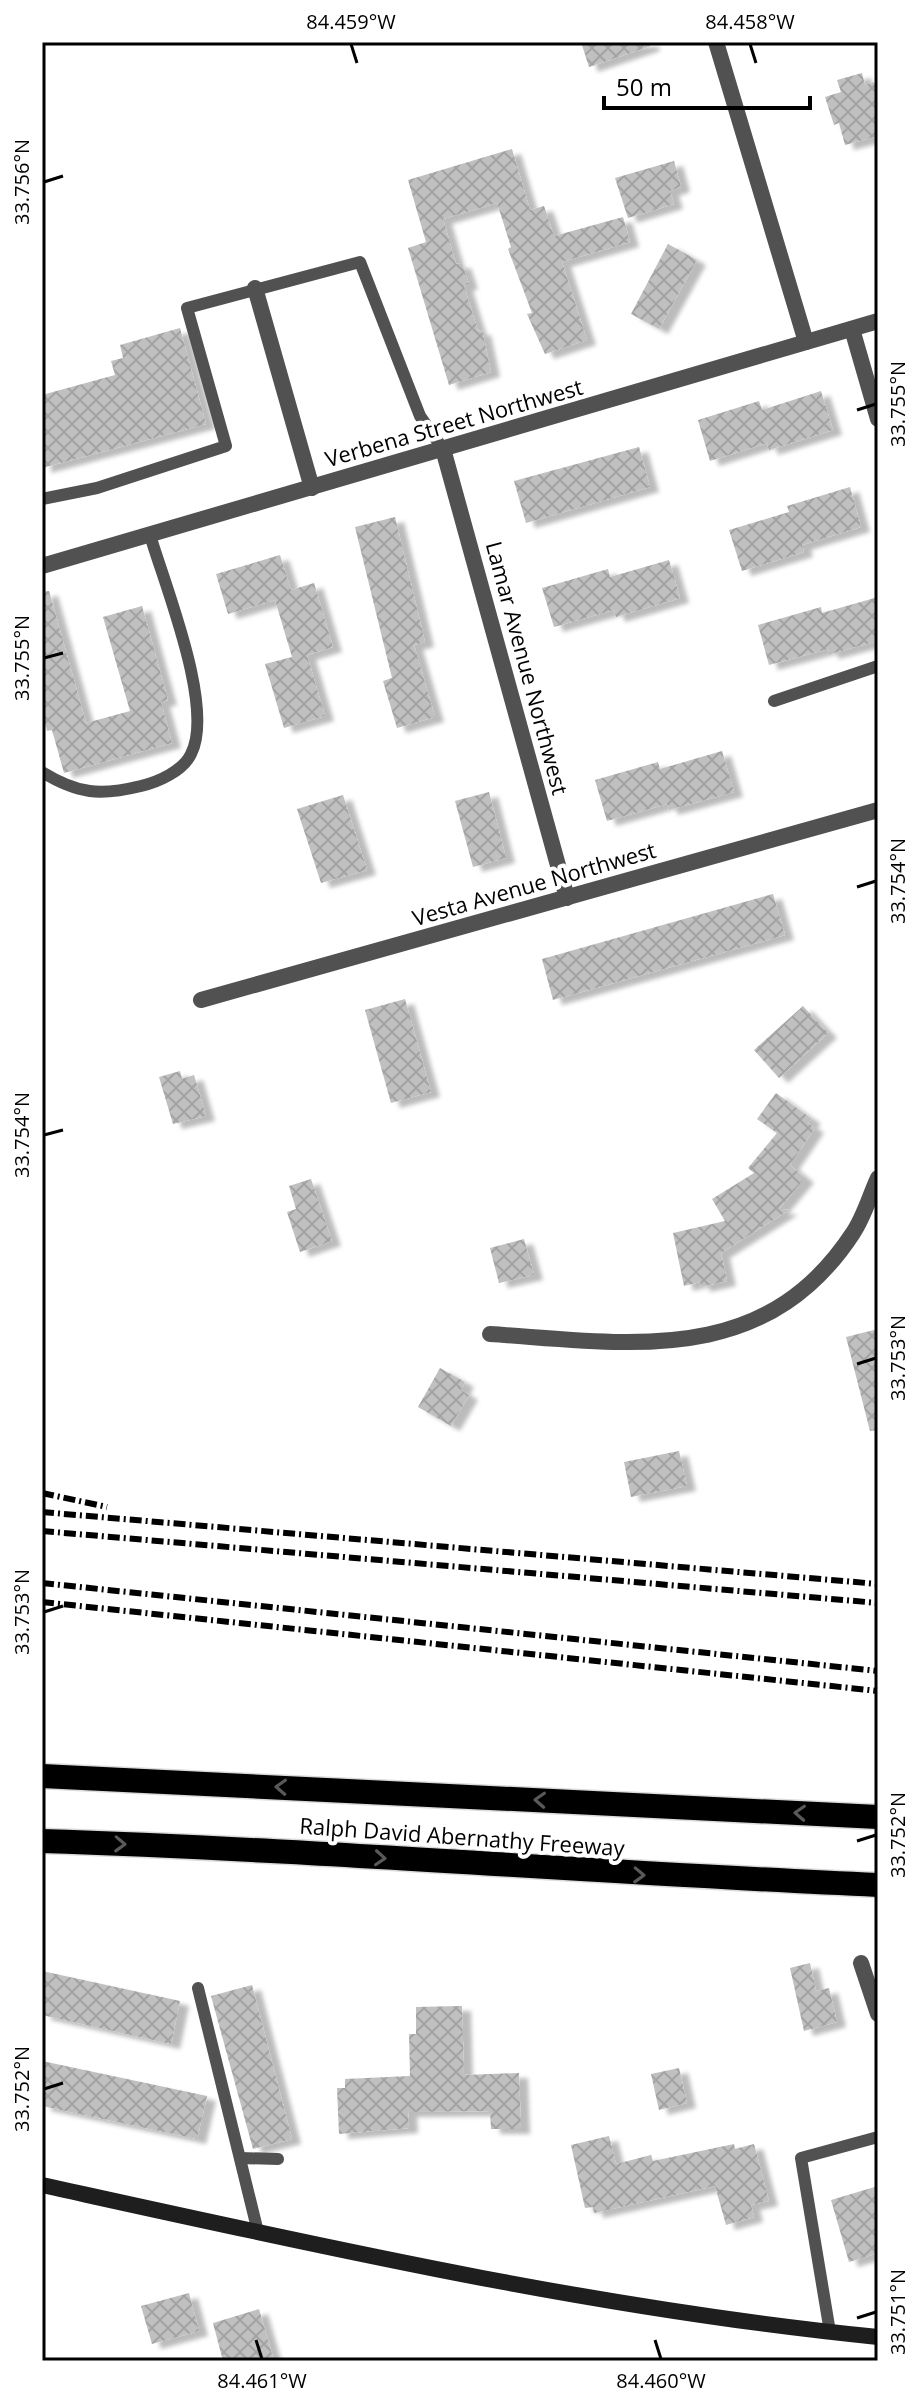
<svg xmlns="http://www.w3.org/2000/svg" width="920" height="2403" viewBox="0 0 920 2403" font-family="'Open Sans',sans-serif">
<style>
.building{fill:url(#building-cross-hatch);filter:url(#shadow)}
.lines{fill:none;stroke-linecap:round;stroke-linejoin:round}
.motorway-casing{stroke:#dbdbdb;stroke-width:27}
.service{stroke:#515151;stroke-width:12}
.minor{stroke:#515151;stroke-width:16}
.secondary{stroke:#1e1e1e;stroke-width:16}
.motorway{stroke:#000;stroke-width:24}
.rail{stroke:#000;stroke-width:6;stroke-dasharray:12 4 2 4;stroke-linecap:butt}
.oneway{stroke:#595959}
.ticks{fill:none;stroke:#000;stroke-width:3}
.labels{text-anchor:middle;stroke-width:8;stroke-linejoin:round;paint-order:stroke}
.street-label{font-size:22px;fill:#000;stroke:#fff}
.neatline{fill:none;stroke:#000;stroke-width:3}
.ticks-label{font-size:20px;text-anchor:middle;fill:#000}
</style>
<defs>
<pattern id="building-cross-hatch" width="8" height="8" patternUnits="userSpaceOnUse" patternTransform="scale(2)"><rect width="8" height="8" fill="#c0c0c0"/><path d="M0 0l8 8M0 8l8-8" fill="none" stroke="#a3a3a3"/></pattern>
<filter id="shadow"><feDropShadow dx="9" dy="5" stdDeviation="2" flood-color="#0004"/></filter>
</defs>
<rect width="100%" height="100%" fill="#fff"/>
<g class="building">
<polygon points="581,42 650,42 651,46 589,67"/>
<polygon points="862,73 865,85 874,82 878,97 878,136 845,145 839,123 834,125 825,97 841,92 837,80"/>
<polygon points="512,149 530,210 544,206 554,236 623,217 630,242 562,262 587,340 545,354 527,314 532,313 508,249 511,247 497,203 443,219 456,264 462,263 469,284 464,286 478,331 482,330 491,372 449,385 408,248 426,242 408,180"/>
<polygon points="674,161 681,187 670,191 674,204 628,218 615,178"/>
<polygon points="668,244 697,260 659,329 631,314"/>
<polygon points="180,328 206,424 42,468 42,395 115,375 111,361 123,358 120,345"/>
<polygon points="821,391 833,430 769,450 767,443 710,461 698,420 759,401 762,410"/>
<polygon points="639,447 650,487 526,523 514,481"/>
<polygon points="850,487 861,527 802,545 804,552 742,571 729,530 789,512 787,506"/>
<polygon points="395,517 425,642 414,645 435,717 397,728 383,681 392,678 355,527"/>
<polygon points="280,555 291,590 314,583 333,647 307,655 325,716 284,728 265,664 292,657 275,600 228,614 216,574"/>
<polygon points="669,560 680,598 616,617 614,610 554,627 542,588 608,569 610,577"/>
<polygon points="49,591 86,723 130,711 103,617 142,606 168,700 161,702 172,743 64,773 52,730 47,731 42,711 42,592"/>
<polygon points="878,597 878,641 830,654 828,649 769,665 758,625 821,607 822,613"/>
<polygon points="722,751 734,792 669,810 667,804 607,821 595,780 658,762 660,769"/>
<polygon points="489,792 506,858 473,867 455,801"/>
<polygon points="343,795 367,870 321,883 297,809"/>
<polygon points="773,894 785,935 553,1000 542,959"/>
<polygon points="405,999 431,1092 391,1103 365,1010"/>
<polygon points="803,1006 828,1033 779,1078 754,1050"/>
<polygon points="180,1071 182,1079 194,1075 206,1116 173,1124 159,1077"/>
<polygon points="776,1093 812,1119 808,1123 815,1128 790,1165 805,1178 779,1209 789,1210 721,1253 727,1281 701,1287 700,1282 684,1286 673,1233 725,1221 712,1199 754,1173 748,1168 777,1133 757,1119"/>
<polygon points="311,1179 332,1241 300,1252 287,1212 296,1209 289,1186"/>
<polygon points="524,1239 534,1275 499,1283 490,1248"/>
<polygon points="878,1329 878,1430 870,1431 846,1337"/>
<polygon points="440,1368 465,1382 461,1390 469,1395 451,1426 418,1407"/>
<polygon points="679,1451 687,1486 631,1497 624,1462"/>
<polygon points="810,1963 816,1991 829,1988 837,2022 804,2031 790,1968"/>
<polygon points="42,1971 180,2001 171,2044 42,2015"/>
<polygon points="252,1985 292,2139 253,2149 211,1996"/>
<polygon points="462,2006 464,2075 519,2073 521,2129 491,2129 490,2111 408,2112 409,2128 339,2134 337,2088 345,2088 345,2079 410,2076 409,2034 416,2034 416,2007"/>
<polygon points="42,2061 207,2096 197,2139 42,2106"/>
<polygon points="679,2068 687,2103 659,2110 651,2074"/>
<polygon points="609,2136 616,2164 651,2155 653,2161 734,2144 735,2149 754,2144 769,2201 751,2205 754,2217 726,2225 715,2186 594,2213 593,2207 585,2208 571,2145"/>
<polygon points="878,2186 878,2253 849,2262 831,2200"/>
<polygon points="189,2293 199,2331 152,2344 141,2306"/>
<polygon points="259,2309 274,2361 223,2361 213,2323"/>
</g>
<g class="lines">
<g class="motorway-casing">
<g id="motorway">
<polyline points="42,1776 878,1817"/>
<path d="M42,1841C321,1850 599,1873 878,1885"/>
</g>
</g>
<g class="service">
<polyline points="42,499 97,488 226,446 187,308 360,262 420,416 443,449"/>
<polyline points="774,701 878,666"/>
<path d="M42,772C78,794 100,796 141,786C158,782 183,771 191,754C215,708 165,586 150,535"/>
<polyline points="198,1988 258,2232"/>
<polyline points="240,2158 278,2159"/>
<polyline points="830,2332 801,2158 878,2137"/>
</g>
<g class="minor">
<polyline points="716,42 806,342"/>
<polyline points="255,288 312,488"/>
<polyline points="852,329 878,419"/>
<polyline points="443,449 567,898"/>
<polyline points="42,566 878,321"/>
<polyline points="201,1000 878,810"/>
<path d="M490,1334C628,1343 764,1369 853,1233C864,1217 870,1195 878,1178"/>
<polyline points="861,1963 878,2014"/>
</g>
<path class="secondary" d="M42,2185C319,2246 596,2309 878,2337"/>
<use href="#motorway" class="motorway"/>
<g class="rail">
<polyline points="42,1493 107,1507"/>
<polyline points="42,1512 878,1584"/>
<polyline points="42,1531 878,1603"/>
<polyline points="42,1583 878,1671"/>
<polyline points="42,1602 878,1691"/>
</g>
</g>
<defs><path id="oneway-chevron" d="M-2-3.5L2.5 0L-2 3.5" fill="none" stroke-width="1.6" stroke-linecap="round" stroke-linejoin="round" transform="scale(2)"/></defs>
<g class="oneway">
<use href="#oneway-chevron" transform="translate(281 1787) rotate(-177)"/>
<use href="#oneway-chevron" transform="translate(540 1800) rotate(-177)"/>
<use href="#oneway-chevron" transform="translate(800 1813) rotate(-177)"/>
<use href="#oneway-chevron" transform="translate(120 1844) rotate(2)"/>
<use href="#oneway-chevron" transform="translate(380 1858) rotate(4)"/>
<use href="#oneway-chevron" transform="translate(639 1875) rotate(2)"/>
</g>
<path class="ticks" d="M351,44L357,63M750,44L756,63M44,182L63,176M857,410L876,404M44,658L63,653M857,887L876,881M44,1135L63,1130M857,1364L876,1358M44,1612L63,1606M857,1841L876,1835M44,2089L63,2083M857,2318L876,2312M256,2340L262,2359M655,2340L661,2359"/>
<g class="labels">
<g class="street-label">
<text transform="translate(454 423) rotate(-16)" y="8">Verbena Street Northwest</text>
<text transform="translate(527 668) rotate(75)" y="8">Lamar Avenue Northwest</text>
<text transform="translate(534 884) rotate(-16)" y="8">Vesta Avenue Northwest</text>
<text transform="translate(462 1837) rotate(4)" y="8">Ralph David Abernathy Freeway</text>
</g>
</g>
<rect width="920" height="2403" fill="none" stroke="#ffffff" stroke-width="88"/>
<path d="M604 96v12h206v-12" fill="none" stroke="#000000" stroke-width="4"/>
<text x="616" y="96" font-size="24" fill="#000000" stroke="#ffffff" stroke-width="6" paint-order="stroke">50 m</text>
<rect x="44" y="44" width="832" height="2315" class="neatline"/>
<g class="ticks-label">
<text x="351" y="29">84.459°W</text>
<text x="750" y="29">84.458°W</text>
<text transform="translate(22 182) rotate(-90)" y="7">33.756°N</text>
<text transform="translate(898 404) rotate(-90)" y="7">33.755°N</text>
<text transform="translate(22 658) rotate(-90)" y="7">33.755°N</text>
<text transform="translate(898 881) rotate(-90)" y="7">33.754°N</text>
<text transform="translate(22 1135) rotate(-90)" y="7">33.754°N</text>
<text transform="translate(898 1358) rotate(-90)" y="7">33.753°N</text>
<text transform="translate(22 1612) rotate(-90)" y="7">33.753°N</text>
<text transform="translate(898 1835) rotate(-90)" y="7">33.752°N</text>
<text transform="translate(22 2089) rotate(-90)" y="7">33.752°N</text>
<text transform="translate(898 2312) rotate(-90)" y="7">33.751°N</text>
<text x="262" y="2388">84.461°W</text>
<text x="661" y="2388">84.460°W</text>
</g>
</svg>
